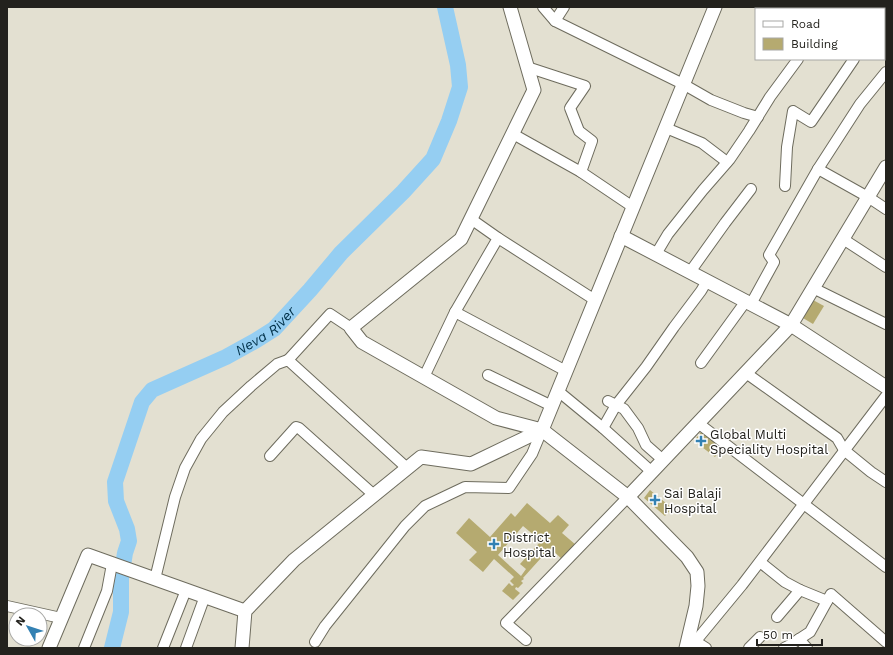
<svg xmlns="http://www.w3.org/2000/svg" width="893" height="655" viewBox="0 0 893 655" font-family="'Work Sans',sans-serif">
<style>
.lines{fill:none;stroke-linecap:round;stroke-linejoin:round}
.river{stroke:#95cef2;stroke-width:16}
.building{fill:#b5aa70;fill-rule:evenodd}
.minor-casing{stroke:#6e6c5e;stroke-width:12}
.tertiary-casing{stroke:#6e6c5e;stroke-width:15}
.minor{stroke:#fff;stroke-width:10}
.tertiary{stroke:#fff;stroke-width:13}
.poi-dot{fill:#3381b3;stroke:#fff;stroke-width:1.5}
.labels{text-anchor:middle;stroke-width:3;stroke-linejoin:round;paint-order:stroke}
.poi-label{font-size:13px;fill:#23221d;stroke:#fff;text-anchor:start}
.water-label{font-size:14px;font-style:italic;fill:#003149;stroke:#fff}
</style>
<rect width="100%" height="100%" fill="#e3e0d1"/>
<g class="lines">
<path class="river" id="s1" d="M112,648L121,612V578L125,553L129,541L127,529L116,501L115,482L142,402L152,390L226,357L255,341L274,329L310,290L341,253L403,192L433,159L449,121L460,87L458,65L445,7"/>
</g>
<g class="building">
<polygon points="813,300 824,306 813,324 803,318"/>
<polygon points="701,432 722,448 715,457 694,441"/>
<polygon points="650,490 672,508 665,516 644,498"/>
<path d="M527,503L550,523L558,515L569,525L562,533L576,545L563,560L550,548L523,578L524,579L521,581L523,583L518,588L516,587L515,589L520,593L513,600L502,591L509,583L512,586L514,585L510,581L514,577L494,559L483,572L469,560L477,552L456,533L469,518L490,537L511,513L515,517ZM523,526L541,541L520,564L526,569L521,576L498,555Z"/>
</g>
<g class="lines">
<g class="minor-casing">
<g id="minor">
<polyline points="543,7 555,21 564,7"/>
<polyline points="837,9 838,7"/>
<polyline points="555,21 683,84 711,100 744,113 758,117"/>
<polyline points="527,67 585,86 570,108 579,131 592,141 581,172"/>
<polyline points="666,128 702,143 727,162"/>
<polyline points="513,134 581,172 633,207"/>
<polyline points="818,169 868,197 886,209"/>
<polyline points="785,186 787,147 793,111 811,122 854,59"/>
<polyline points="498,238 595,300"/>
<polyline points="843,239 886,267"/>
<polyline points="656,254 668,234 703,190 730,159 749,131 770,97 798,59"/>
<polyline points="690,272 725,223 751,189"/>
<polyline points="813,288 886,324"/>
<polyline points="751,304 774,262 769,255 818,169 860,104 886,72"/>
<polyline points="455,312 498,238 471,219"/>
<polyline points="288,360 330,314 351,328"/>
<polyline points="701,363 746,301"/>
<polyline points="746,373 837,438 844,450 871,472 886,482"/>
<polyline points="488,375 552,406"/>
<polyline points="424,377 455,312 566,371"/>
<polyline points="558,391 603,428 652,472"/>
<polyline points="608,401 624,409 638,428 646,445 663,460"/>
<polyline points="698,423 886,567"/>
<polyline points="603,428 616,405 646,367 674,327 701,291 707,281"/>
<polyline points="270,456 296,427 299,428 374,495"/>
<polyline points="760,562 785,582 800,590 827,601"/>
<polyline points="155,579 175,497 185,468 201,439 223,412 251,386 277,364 288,360 407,468"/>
<polyline points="7,606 61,618"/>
<polyline points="777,617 800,590"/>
<polyline points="799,639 807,648"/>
<polyline points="526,640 506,623 628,497"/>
<polyline points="695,641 706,648"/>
<polyline points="315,642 325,626 405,526 425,506 465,487 509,488 532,454 542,430"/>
<polyline points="84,648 107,591 112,564"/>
<polyline points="163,648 186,590"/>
<polyline points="186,648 205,596"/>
<polyline points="690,648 742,585 886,396"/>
<polyline points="749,648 760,637"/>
<polyline points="784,648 790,645 810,632 831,594 886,642"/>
</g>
</g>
<g class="tertiary-casing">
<g id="tertiary">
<polyline points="510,7 534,90 461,239 351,328 362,342 496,418 542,430 715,7"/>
<polyline points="878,7 881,9"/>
<polyline points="621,236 791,325 886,387"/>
<polyline points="628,497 791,325 886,167"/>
<polyline points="49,648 88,555 245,611"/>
<polyline points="242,648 245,611 294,560 421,457 471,464 542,430 628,497 687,557 697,572 698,586 696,606 686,648"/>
</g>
</g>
<use href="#minor" class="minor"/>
<use href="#tertiary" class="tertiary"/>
</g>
<g class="poi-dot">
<path d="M699 435h4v4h4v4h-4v4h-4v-4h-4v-4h4z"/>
<path d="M653 494h4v4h4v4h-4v4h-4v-4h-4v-4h4z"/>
<path d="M492 538h4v4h4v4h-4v4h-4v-4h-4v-4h4z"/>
</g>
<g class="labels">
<g class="poi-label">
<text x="710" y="439">Global Multi<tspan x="710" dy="15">Speciality Hospital</tspan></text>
<text x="664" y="498">Sai Balaji<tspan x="664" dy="15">Hospital</tspan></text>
<text x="503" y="542">District<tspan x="503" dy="15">Hospital</tspan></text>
</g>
<g class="water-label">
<text dy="5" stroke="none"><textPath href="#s1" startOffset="399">Neva River</textPath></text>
</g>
</g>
<rect width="893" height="655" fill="none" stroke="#23221d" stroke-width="16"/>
<rect x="755" y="8" width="130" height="52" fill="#ffffff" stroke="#a7a7a5"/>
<rect x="763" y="21" width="20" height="6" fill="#ffffff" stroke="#a7a7a5"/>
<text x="791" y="28" font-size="12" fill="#23221d">Road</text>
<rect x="763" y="38" width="20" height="12" fill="#b5aa70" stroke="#a7a7a5"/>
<text x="791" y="48" font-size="12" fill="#23221d">Building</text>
<g transform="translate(28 627) rotate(309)"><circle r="19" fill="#ffffff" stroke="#a7a7a5"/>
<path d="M0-3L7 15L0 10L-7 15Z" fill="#3381b3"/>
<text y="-6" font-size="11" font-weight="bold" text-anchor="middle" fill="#23221d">N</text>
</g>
<path d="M757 639v6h65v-6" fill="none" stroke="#23221d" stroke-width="2"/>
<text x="763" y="639" font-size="12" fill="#23221d" stroke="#ffffff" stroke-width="3" paint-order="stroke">50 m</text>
</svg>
